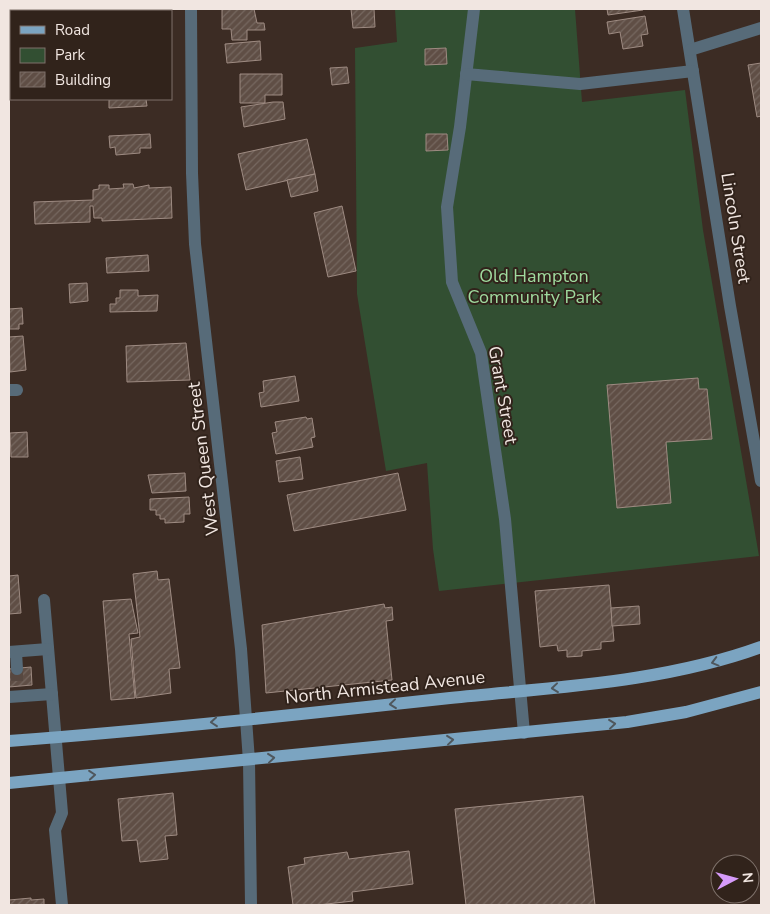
<svg xmlns="http://www.w3.org/2000/svg" width="770" height="914" viewBox="0 0 770 914" font-family="'Nunito Sans',sans-serif">
<style>
.green{fill:#324f32}
.building{fill:url(#building-hatch);stroke:#9e8b82}
.lines{fill:none;stroke-linecap:round;stroke-linejoin:round}
.minor-tunnel{stroke:#574840;stroke-width:12;stroke-dasharray:12 6;stroke-linecap:butt}
.minor{stroke:#576b79;stroke-width:12}
.major{stroke:#7ba4c1;stroke-width:12}
.oneway{stroke:#4f575d}
.labels{text-anchor:middle;stroke-width:4;stroke-linejoin:round;paint-order:stroke}
.street-label{font-size:18px;fill:#f1e6e1;stroke:#31231b}
.park-label{font-size:18px;fill:#9fda9e;stroke:#31231b}
</style>
<defs>
<pattern id="building-hatch" width="6" height="6" patternUnits="userSpaceOnUse" patternTransform="scale(1.25)"><rect width="6" height="6" fill="#5f4e45"/><path d="M-1 1l2-2M0 6l6-6M5 7l2-2" fill="none" stroke="#766860"/></pattern>
</defs>
<rect width="100%" height="100%" fill="#3c2c24"/>
<polygon class="green" points="395,9 575,9 582,102 685,90 703,230 759,556 439,591 433,549 427,463 386,471 357,294 355,48 397,42"/>
<g class="building">
<polygon points="222,9 254,9 257,23 264,23 265,30 247,30 247,40 232,40 231,29 222,29"/>
<polygon points="351,9 374,9 375,27 353,28"/>
<polygon points="607,9 642,9 643,10 608,15"/>
<polygon points="645,16 648,34 641,35 643,46 623,49 620,32 609,34 607,22"/>
<polygon points="260,41 261,60 227,63 225,44"/>
<polygon points="446,48 447,64 425,65 425,49"/>
<polygon points="761,63 761,116 757,117 748,65"/>
<polygon points="347,67 349,83 332,85 330,68"/>
<polygon points="240,74 282,74 282,95 265,95 265,103 240,103"/>
<polygon points="109,99 146,99 147,106 109,108"/>
<polygon points="273,102 283,102 285,119 244,127 241,107"/>
<polygon points="150,134 151,148 140,148 140,153 116,155 115,147 110,148 109,136"/>
<polygon points="426,134 447,134 448,150 426,151"/>
<polygon points="307,139 315,174 246,190 238,154"/>
<polygon points="315,174 318,191 291,197 287,180"/>
<polygon points="123,184 133,184 134,188 149,185 149,188 171,187 172,218 102,221 102,218 94,218 93,206 90,206 90,222 35,224 34,202 93,200 93,190 99,189 99,185 109,185 109,189 124,188"/>
<polygon points="342,206 356,271 328,277 314,213"/>
<polygon points="148,255 149,271 107,273 106,258"/>
<polygon points="87,283 88,301 70,303 69,284"/>
<polygon points="120,290 138,290 138,296 158,295 157,311 110,312 110,304 116,304 116,298 120,298"/>
<polygon points="22,308 23,324 19,324 19,329 9,329 9,309"/>
<polygon points="23,336 26,370 10,372 9,337"/>
<polygon points="186,343 190,380 127,382 126,346"/>
<polygon points="295,376 299,401 261,407 259,393 264,392 263,381"/>
<polygon points="698,378 699,389 707,389 712,439 666,442 671,503 617,508 607,385"/>
<polygon points="306,417 307,419 312,418 315,437 311,438 313,447 276,454 272,433 277,432 275,422"/>
<polygon points="27,432 28,457 11,457 10,433"/>
<polygon points="300,457 303,479 279,482 276,461"/>
<polygon points="185,473 186,491 152,493 148,475"/>
<polygon points="398,473 406,510 294,531 287,495"/>
<polygon points="189,497 190,514 184,514 184,522 165,523 165,519 160,519 160,515 156,515 156,510 150,510 150,499"/>
<polygon points="157,571 158,580 169,579 180,668 169,669 171,693 136,698 131,639 140,637 133,574"/>
<polygon points="18,575 21,613 9,614 9,576"/>
<polygon points="609,585 614,641 601,642 601,649 582,651 582,656 567,657 567,650 558,651 557,645 540,647 535,591"/>
<polygon points="131,599 138,633 129,634 135,698 111,700 103,601"/>
<polygon points="384,604 385,608 392,607 393,620 386,621 392,680 266,693 262,625"/>
<polygon points="639,606 640,624 612,626 611,608"/>
<polygon points="31,667 32,685 9,687 9,669"/>
<polygon points="173,793 177,835 165,836 168,859 140,862 137,840 122,841 118,799"/>
<polygon points="583,796 595,905 466,905 455,809"/>
<polygon points="409,851 413,884 352,892 353,901 318,905 293,905 288,867 305,864 304,858 347,852 349,859"/>
<polygon points="31,898 31,900 44,899 44,905 9,905 9,900"/>
</g>
<g class="lines">
<polyline class="minor-tunnel" points="17,669 17,686"/>
<g class="minor">
<polyline points="191,9 192,173 195,244 241,649 249,761 251,905"/>
<polyline points="474,9 460,127 447,207 452,282 481,353 505,519 524,733"/>
<polyline points="683,9 730,306 761,481"/>
<polyline points="690,50 761,28"/>
<polyline points="466,74 580,84 693,71"/>
<polyline points="9,390 17,390"/>
<polyline points="44,600 62,813 55,830 62,905"/>
<polyline points="9,652 48,649"/>
<polyline points="16,652 17,669"/>
<polyline points="9,697 52,694"/>
</g>
<g class="major">
<path d="M9,741C156,730 303,714 450,698C554,687 662,683 761,647"/>
<polyline points="9,783 627,722 686,712 761,692"/>
</g>
</g>
<defs><path id="oneway-chevron" d="M-2-3.5L2.5 0L-2 3.5" fill="none" stroke-width="1.6" stroke-linecap="round" stroke-linejoin="round" transform="scale(1.25)"/></defs>
<g class="oneway">
<use href="#oneway-chevron" transform="translate(715 662) rotate(165)"/>
<use href="#oneway-chevron" transform="translate(555 688) rotate(174)"/>
<use href="#oneway-chevron" transform="translate(393 704) rotate(174)"/>
<use href="#oneway-chevron" transform="translate(214 722) rotate(175)"/>
<use href="#oneway-chevron" transform="translate(612 724) rotate(-6)"/>
<use href="#oneway-chevron" transform="translate(450 740) rotate(-6)"/>
<use href="#oneway-chevron" transform="translate(271 758) rotate(-6)"/>
<use href="#oneway-chevron" transform="translate(92 775) rotate(-5)"/>
</g>
<g class="labels">
<g class="street-label">
<text transform="translate(736 228) rotate(81)" y="6">Lincoln Street</text>
<text transform="translate(503 395) rotate(80)" y="6">Grant Street</text>
<text transform="translate(203 459) rotate(-97)" y="6">West Queen Street</text>
<text transform="translate(385 687) rotate(-6)" y="6">North Armistead Avenue</text>
</g>
<g class="park-label">
<text x="534" y="282">Old Hampton<tspan x="534" dy="21">Community Park</tspan></text>
</g>
</g>
<rect width="770" height="914" fill="none" stroke="#f1e6e1" stroke-width="20"/>
<rect x="10" y="10" width="162" height="90" fill="#31231b" stroke="#7e716a"/>
<rect x="20" y="26" width="25" height="8" fill="#7ba4c1" stroke="#7e716a"/>
<text x="55" y="35" font-size="15" fill="#f1e6e1">Road</text>
<rect x="20" y="48" width="25" height="15" fill="#324f32" stroke="#7e716a"/>
<text x="55" y="60" font-size="15" fill="#f1e6e1">Park</text>
<rect x="20" y="72" width="25" height="15" fill="url(#building-hatch)" stroke="#7e716a"/>
<text x="55" y="85" font-size="15" fill="#f1e6e1">Building</text>
<g transform="translate(735 879) rotate(84)"><circle r="24" fill="#31231b" stroke="#7e716a"/>
<path d="M0-4L9 19L0 12L-9 19Z" fill="#d69bfa"/>
<text y="-8" font-size="14" font-weight="bold" text-anchor="middle" fill="#f1e6e1">N</text>
</g>
</svg>
